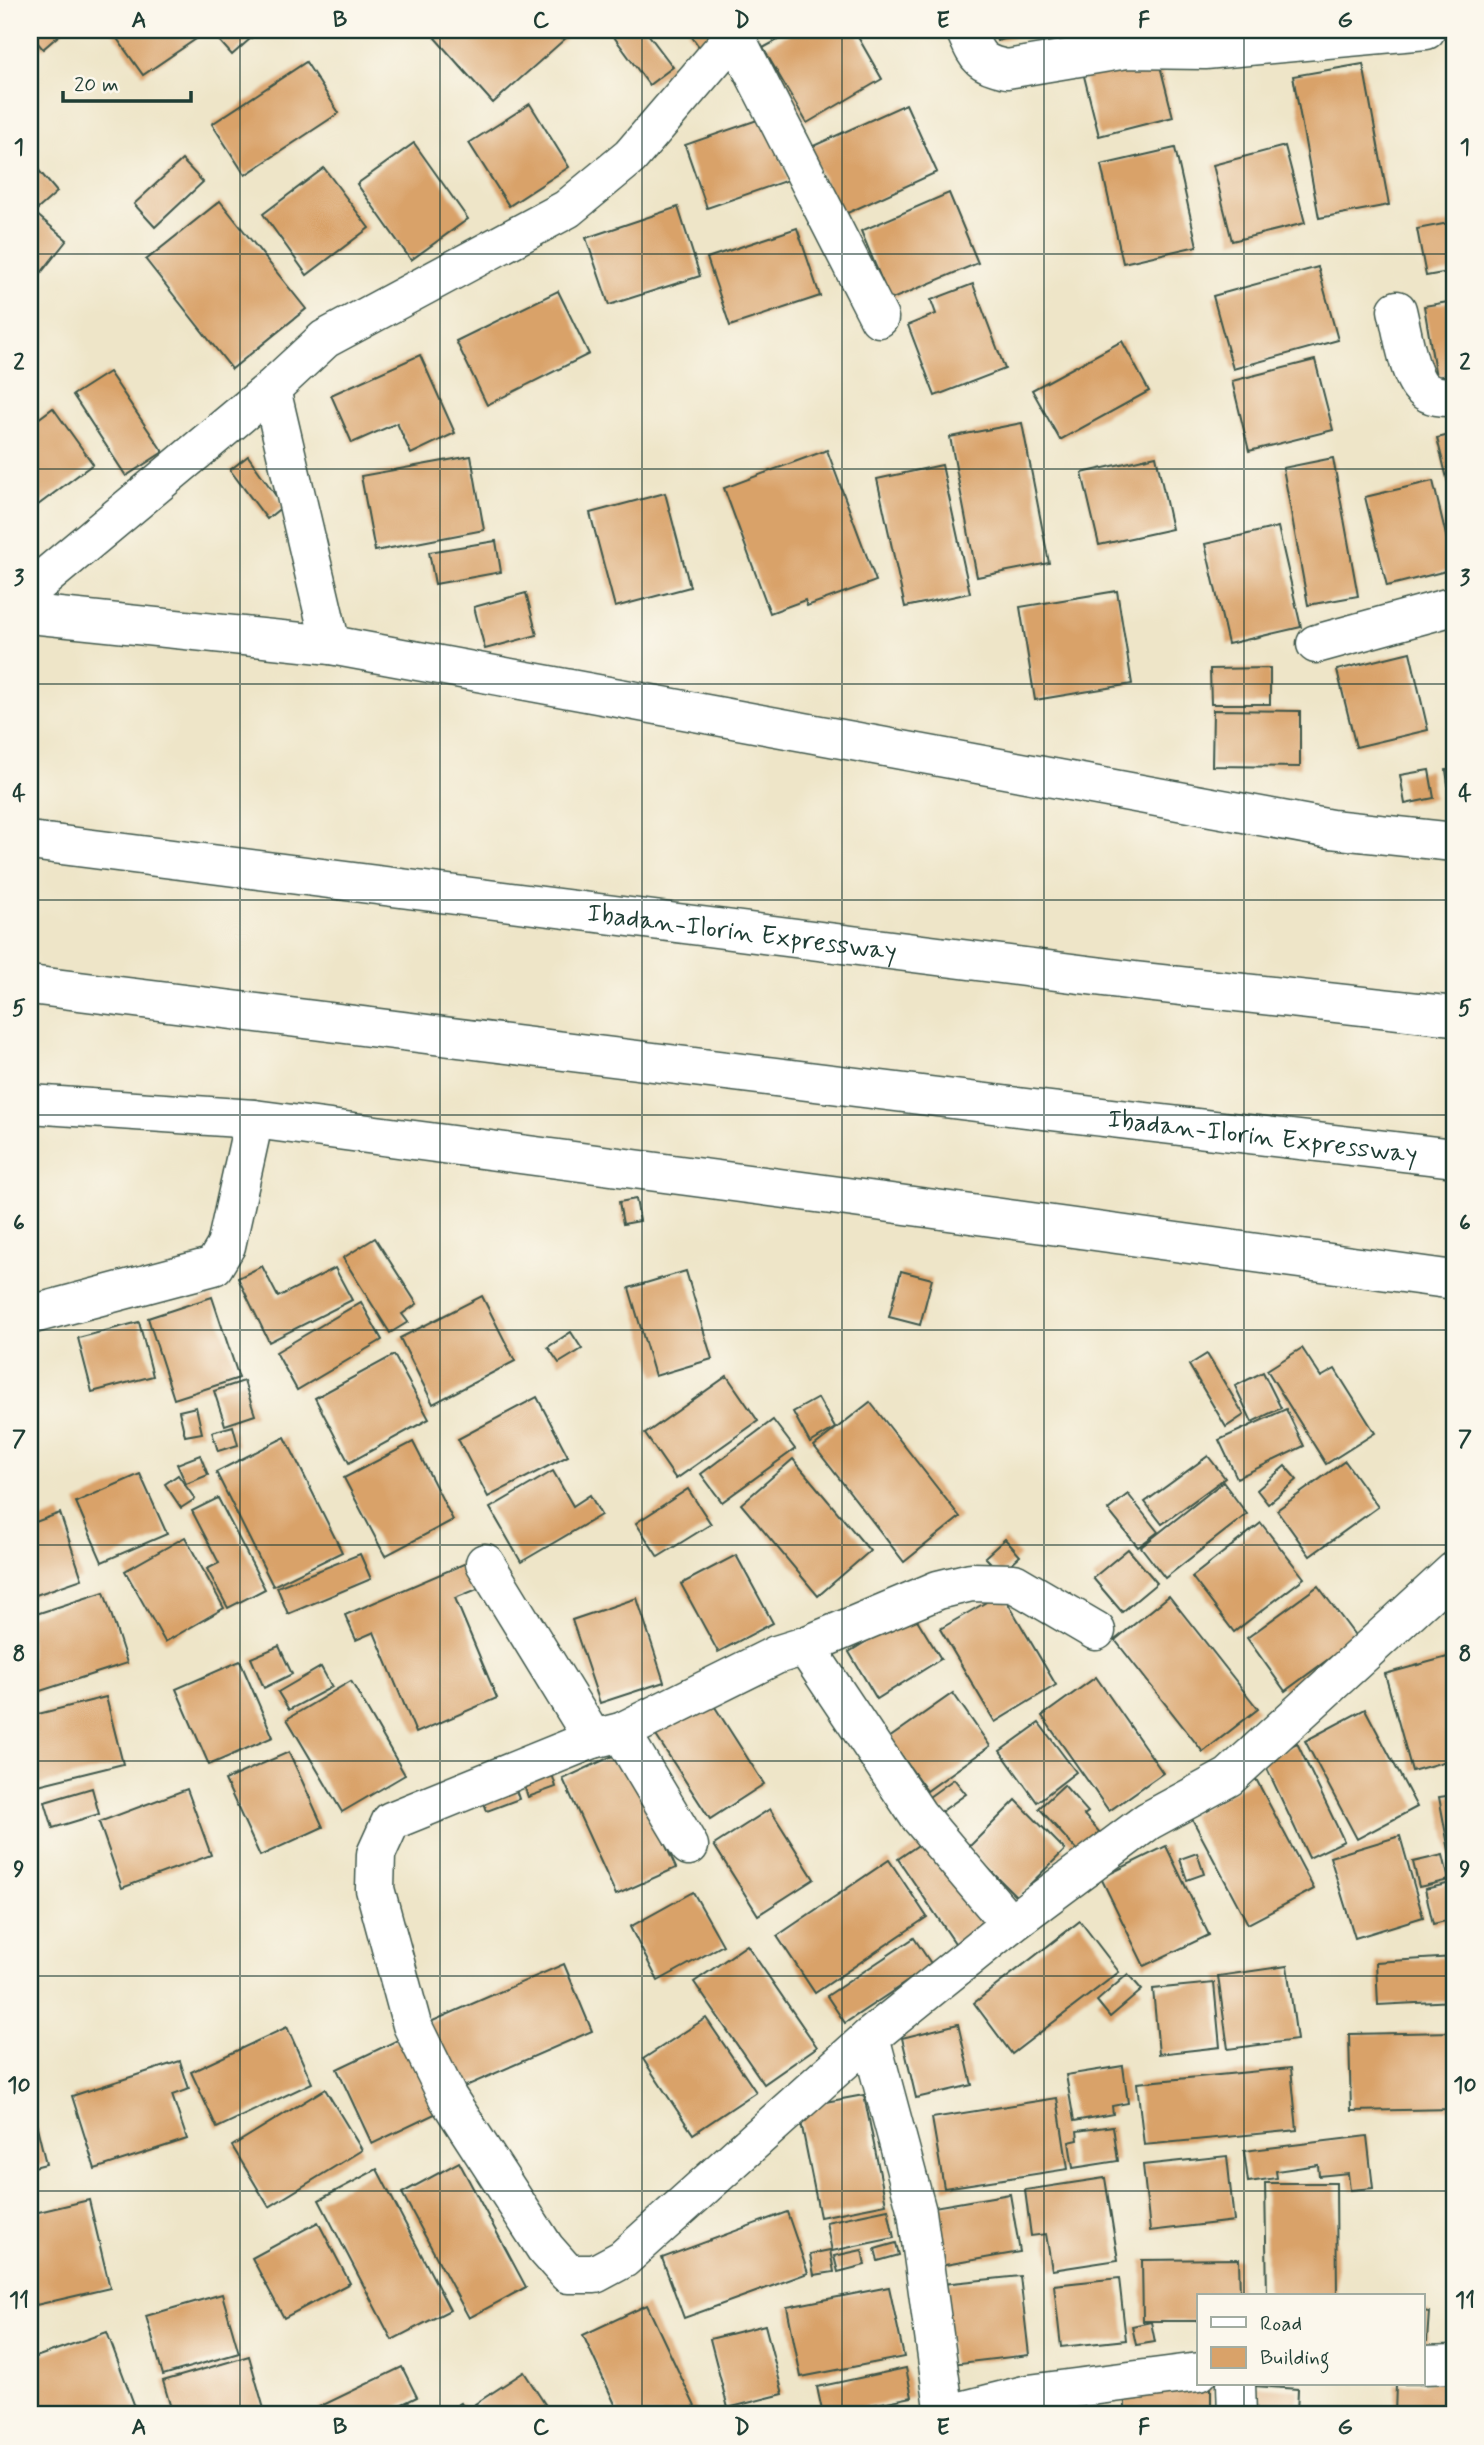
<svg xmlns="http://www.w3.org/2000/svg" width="1484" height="2445" viewBox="0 0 1484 2445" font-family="Mynerve,sans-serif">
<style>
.building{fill:#d9a269}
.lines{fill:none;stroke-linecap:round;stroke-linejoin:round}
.minor-casing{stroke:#3e564a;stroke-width:41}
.motorway-casing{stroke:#3e564a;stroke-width:41}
.minor{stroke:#fff;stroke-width:38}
.motorway{stroke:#fff;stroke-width:38}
.grid{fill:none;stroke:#1f3d34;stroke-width:2;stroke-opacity:0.55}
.labels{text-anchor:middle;stroke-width:6;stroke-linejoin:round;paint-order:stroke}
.street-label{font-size:26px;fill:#1f3d34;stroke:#fbf7ec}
.neatline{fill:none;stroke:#1f3d34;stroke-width:2.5}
.grid-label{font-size:23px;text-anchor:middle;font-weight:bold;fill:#1f3d34}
</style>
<rect width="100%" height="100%" fill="#fbf7ec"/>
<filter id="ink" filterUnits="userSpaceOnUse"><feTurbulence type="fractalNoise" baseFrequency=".0143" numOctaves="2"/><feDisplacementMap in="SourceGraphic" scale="14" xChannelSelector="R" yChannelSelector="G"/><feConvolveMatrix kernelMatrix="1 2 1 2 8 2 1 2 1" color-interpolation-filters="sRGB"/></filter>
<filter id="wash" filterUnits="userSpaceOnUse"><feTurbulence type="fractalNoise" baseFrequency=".00686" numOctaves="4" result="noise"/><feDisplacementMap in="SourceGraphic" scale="28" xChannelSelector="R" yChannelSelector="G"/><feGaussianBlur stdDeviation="1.57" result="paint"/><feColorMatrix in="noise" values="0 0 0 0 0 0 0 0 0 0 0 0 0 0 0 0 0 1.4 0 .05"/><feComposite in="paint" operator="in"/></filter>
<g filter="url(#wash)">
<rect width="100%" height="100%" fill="#eee5c8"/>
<g id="blocks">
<g class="building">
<polygon points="30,30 65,30 43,49 30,34"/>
<polygon points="111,30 189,30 196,39 143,75"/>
<polygon points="210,30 260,30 232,55"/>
<polygon points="445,30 559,30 566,38 493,103 435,38"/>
<polygon points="609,30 645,30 673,67 649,85"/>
<polygon points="687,30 712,30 717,36 700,48"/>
<polygon points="796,30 854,30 882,79 807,123 763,48"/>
<polygon points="994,30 1036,30 1036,31 997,41"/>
<polygon points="1157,54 1173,117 1099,136 1083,72"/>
<polygon points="306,62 339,113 245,175 212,124"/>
<polygon points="1363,64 1389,205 1319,218 1293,76"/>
<polygon points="530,104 569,167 509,206 469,143"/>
<polygon points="906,104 937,172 841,216 809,148"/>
<polygon points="766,117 788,180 707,208 685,145"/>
<polygon points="414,143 468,219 411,260 357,184"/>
<polygon points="1285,146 1305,223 1232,241 1213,165"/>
<polygon points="1175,148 1197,246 1123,263 1101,165"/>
<polygon points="30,160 57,192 30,216"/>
<polygon points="182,160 203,182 155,227 134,204"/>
<polygon points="324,168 369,228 307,275 263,214"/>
<polygon points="949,193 978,263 890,300 861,231"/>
<polygon points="220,201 306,309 232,369 146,260"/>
<polygon points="678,207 700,276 609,305 586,238"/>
<polygon points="36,214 67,240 33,283 30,280 30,222"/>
<polygon points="1454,222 1454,271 1426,276 1417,229"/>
<polygon points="797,228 820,296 730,326 707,258"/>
<polygon points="1318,267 1338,340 1233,369 1213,296"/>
<polygon points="973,284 1005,369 935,396 908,325 936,314 931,300"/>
<polygon points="558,291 589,354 487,405 456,341"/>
<polygon points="1454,301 1454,374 1436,377 1424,306"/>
<polygon points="1122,341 1149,391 1060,440 1032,390"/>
<polygon points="420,355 455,433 411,454 397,423 352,443 331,395"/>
<polygon points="1315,360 1333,430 1249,451 1232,381"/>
<polygon points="109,372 163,452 126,476 73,395"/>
<polygon points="53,408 93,464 30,511 30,425"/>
<polygon points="1022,423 1049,563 977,577 950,437"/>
<polygon points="1454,434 1454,503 1453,503 1437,438"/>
<polygon points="827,450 876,581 807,606 805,600 770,613 724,488"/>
<polygon points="248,456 283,506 267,519 230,470"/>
<polygon points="471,456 484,530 375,551 361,476"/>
<polygon points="1156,456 1172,529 1099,545 1082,473"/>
<polygon points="1333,458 1358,596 1308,605 1283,468"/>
<polygon points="942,465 970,593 905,607 877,479"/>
<polygon points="1433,481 1454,569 1387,586 1365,497"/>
<polygon points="665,493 690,587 615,607 590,513"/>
<polygon points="1278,527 1301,627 1228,644 1205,544"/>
<polygon points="496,541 501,572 435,584 429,552"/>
<polygon points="1117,591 1132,684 1035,700 1020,607"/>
<polygon points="526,593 537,635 485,649 474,607"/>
<polygon points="1410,652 1428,730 1356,747 1337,670"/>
<polygon points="1270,668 1270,704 1211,704 1210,669"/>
<polygon points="1213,710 1300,711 1300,767 1212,766"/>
<polygon points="1454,769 1454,804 1451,804 1446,770"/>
<polygon points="1429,770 1434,798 1405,804 1400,775"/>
<polygon points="636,1199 640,1221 623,1224 619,1202"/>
<polygon points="375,1238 417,1304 402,1314 408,1322 390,1333 343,1258"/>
<polygon points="262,1266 278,1297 335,1268 352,1300 269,1342 238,1278"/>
<polygon points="686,1271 712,1359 655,1376 629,1288"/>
<polygon points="901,1271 932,1279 920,1325 889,1317"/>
<polygon points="482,1296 515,1361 433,1404 400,1338"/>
<polygon points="212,1297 239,1378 174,1399 148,1318"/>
<polygon points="361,1302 382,1340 297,1390 276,1352"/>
<polygon points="139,1322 153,1376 92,1392 78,1338"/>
<polygon points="571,1332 582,1349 559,1363 548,1347"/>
<polygon points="1302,1348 1321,1377 1335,1369 1375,1433 1326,1464 1267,1370"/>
<polygon points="1207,1354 1244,1415 1226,1427 1189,1365"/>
<polygon points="394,1355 429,1419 349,1463 315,1398"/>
<polygon points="1263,1372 1281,1408 1252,1422 1235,1386"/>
<polygon points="727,1376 758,1421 676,1479 645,1434"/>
<polygon points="244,1381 255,1415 225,1425 214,1391"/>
<polygon points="537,1397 568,1456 488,1497 458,1439"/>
<polygon points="818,1398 835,1428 810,1443 793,1412"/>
<polygon points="870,1402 960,1517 904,1562 814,1446"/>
<polygon points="196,1407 202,1433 185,1436 179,1411"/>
<polygon points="1286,1409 1304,1446 1237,1478 1219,1440"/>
<polygon points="773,1420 795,1449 722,1502 701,1474"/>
<polygon points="233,1426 238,1445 218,1451 212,1432"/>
<polygon points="285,1437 342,1552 273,1586 216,1472"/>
<polygon points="413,1442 453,1520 385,1556 344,1478"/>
<polygon points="200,1455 208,1475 186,1484 177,1464"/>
<polygon points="1208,1456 1225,1478 1162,1524 1145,1502"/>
<polygon points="793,1459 870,1551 818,1596 741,1504"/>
<polygon points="1345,1461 1378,1507 1310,1556 1277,1510"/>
<polygon points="1285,1466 1297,1480 1268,1504 1257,1490"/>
<polygon points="553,1471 573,1506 590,1495 601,1515 521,1562 490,1508"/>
<polygon points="140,1474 167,1534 102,1562 76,1502"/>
<polygon points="178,1475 195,1499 181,1508 165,1484"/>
<polygon points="1223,1482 1247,1514 1165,1578 1141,1547"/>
<polygon points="688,1489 711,1524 658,1557 636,1523"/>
<polygon points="1128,1494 1158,1532 1138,1547 1108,1510"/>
<polygon points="218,1498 265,1589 228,1608 207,1569 219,1563 192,1511"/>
<polygon points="60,1513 82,1579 30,1597 30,1524"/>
<polygon points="1261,1523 1304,1578 1234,1632 1192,1577"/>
<polygon points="185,1537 224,1608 165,1642 125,1571"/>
<polygon points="1005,1539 1020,1556 1001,1573 985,1557"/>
<polygon points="1128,1549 1157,1583 1122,1612 1093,1578"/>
<polygon points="360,1554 371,1579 288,1614 277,1587"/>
<polygon points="736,1555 773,1623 718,1652 681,1584"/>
<polygon points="473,1560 485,1586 455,1598 497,1698 416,1733 374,1632 356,1640 345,1615"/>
<polygon points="1318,1586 1357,1638 1285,1691 1247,1638"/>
<polygon points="104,1592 127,1663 34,1693 30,1680 30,1616"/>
<polygon points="1002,1593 1056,1685 995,1722 940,1629"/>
<polygon points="1169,1596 1258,1709 1203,1752 1115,1640"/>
<polygon points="637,1598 664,1682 600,1703 572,1620"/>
<polygon points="913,1613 941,1659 877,1699 849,1652"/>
<polygon points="279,1646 292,1674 264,1688 251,1658"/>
<polygon points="1451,1656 1454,1669 1454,1759 1412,1771 1385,1674"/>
<polygon points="240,1661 273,1737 209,1765 176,1689"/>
<polygon points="321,1667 332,1687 289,1710 278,1692"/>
<polygon points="1096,1677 1163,1773 1109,1811 1042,1716"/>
<polygon points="351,1681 405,1775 342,1812 287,1719"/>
<polygon points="706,1693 764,1784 710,1819 651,1728"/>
<polygon points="953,1693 990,1746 927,1791 889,1738"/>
<polygon points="106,1697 123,1764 30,1787 30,1716"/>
<polygon points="1365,1709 1417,1807 1357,1839 1305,1741"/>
<polygon points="1039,1723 1076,1772 1037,1802 1000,1751"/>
<polygon points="1297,1743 1344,1841 1309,1858 1263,1760"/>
<polygon points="623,1751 676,1868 616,1895 563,1779"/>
<polygon points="289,1752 323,1827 260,1856 225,1780"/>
<polygon points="549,1764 556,1787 528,1797 520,1774"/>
<polygon points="512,1778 519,1799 487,1811 479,1789"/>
<polygon points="954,1779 966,1794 934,1817 922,1802"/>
<polygon points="1256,1779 1314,1889 1248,1924 1190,1815"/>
<polygon points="1064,1785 1088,1812 1084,1815 1102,1835 1081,1855 1039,1808"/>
<polygon points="92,1788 99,1814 53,1828 45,1802"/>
<polygon points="187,1789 211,1855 122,1888 99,1822"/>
<polygon points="1454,1795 1454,1872 1453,1872 1439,1797"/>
<polygon points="1016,1800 1065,1850 1017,1897 968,1848"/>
<polygon points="770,1809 814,1879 758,1915 714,1845"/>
<polygon points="1400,1836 1423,1917 1355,1938 1330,1857"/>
<polygon points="930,1837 989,1924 957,1946 898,1859"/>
<polygon points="1166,1846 1209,1935 1144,1966 1101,1878"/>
<polygon points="1197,1853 1204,1874 1187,1880 1180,1859"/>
<polygon points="1443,1855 1449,1880 1419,1887 1413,1862"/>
<polygon points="889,1860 927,1917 815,1993 777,1936"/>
<polygon points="1451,1883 1454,1897 1454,1919 1433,1924 1425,1889"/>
<polygon points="693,1892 723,1945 658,1981 630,1927"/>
<polygon points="1080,1921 1119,1972 1012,2054 974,2003"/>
<polygon points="914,1938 932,1965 845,2023 827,1996"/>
<polygon points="747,1945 817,2047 764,2084 694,1982"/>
<polygon points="1454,1957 1454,2001 1378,2005 1376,1962"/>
<polygon points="564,1964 592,2031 457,2090 428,2023"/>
<polygon points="1287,1966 1297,2040 1228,2049 1218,1976"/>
<polygon points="1128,1974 1142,1990 1110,2017 1097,2001"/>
<polygon points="1214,1983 1220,2047 1159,2054 1153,1989"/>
<polygon points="706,2018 756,2092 693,2134 643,2059"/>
<polygon points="958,2024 972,2085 916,2098 902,2038"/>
<polygon points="287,2027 312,2083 217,2128 191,2072"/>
<polygon points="1454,2032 1454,2109 1351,2111 1349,2034"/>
<polygon points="406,2036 441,2111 372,2144 337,2069"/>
<polygon points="180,2061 189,2089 172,2095 187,2139 95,2169 72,2096"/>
<polygon points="1123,2066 1128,2103 1112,2106 1113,2114 1074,2121 1066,2075"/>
<polygon points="1291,2068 1297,2130 1144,2145 1137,2083"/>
<polygon points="325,2089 362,2150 269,2207 232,2146"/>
<polygon points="864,2095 886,2204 820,2217 798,2107"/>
<polygon points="30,2098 46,2164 30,2168"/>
<polygon points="1057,2098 1068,2169 944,2188 932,2118"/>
<polygon points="1113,2126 1118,2161 1073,2168 1069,2142 1078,2140 1077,2131"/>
<polygon points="1367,2136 1373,2188 1350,2190 1348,2173 1319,2176 1318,2165 1276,2171 1277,2178 1248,2182 1244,2151"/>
<polygon points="1227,2156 1234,2221 1150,2231 1143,2165"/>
<polygon points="459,2162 526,2287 469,2318 402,2193"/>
<polygon points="377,2169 450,2310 392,2340 319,2200"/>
<polygon points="1105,2178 1118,2260 1052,2270 1046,2234 1031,2236 1025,2190"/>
<polygon points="1265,2183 1336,2183 1337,2296 1267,2296"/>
<polygon points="1010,2194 1020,2252 939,2266 928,2208"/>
<polygon points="89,2200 110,2288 36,2305 30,2277 30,2214"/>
<polygon points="888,2209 894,2238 832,2251 826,2222"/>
<polygon points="787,2212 808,2273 684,2318 662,2258"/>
<polygon points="318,2222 350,2283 284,2318 252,2258"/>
<polygon points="896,2243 899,2255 878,2261 875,2249"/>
<polygon points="830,2250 834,2272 814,2275 810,2254"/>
<polygon points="862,2250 865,2265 838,2272 834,2256"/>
<polygon points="1239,2259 1240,2296 1199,2296 1199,2321 1143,2321 1142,2260"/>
<polygon points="1020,2276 1029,2355 952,2364 943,2284"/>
<polygon points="1119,2278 1126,2340 1061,2347 1054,2285"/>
<polygon points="889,2287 904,2357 801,2377 787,2307"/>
<polygon points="222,2294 239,2353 163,2375 146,2316"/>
<polygon points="647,2305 699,2415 620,2415 583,2335"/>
<polygon points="1423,2311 1429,2312 1427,2341 1423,2341"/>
<polygon points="1151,2322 1155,2342 1136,2345 1132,2326"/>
<polygon points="765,2325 783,2394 728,2408 710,2339"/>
<polygon points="107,2332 138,2415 30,2415 30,2359"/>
<polygon points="249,2356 264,2409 243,2415 173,2415 163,2381"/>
<polygon points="402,2367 417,2397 380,2415 323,2415 319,2407"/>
<polygon points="906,2368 912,2397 823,2415 817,2387"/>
<polygon points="524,2372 552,2415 483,2415 475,2404"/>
<polygon points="1454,2374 1454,2415 1395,2415 1396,2384 1423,2384"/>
<polygon points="1253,2386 1298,2389 1297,2415 1251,2415"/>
<rect x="1125" y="2387" width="86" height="28"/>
<polygon points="461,2403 468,2415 441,2415"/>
</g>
</g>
</g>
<g filter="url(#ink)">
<use href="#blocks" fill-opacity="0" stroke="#3e564a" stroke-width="2"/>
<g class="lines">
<g class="minor-casing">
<g id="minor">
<path d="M965,30C977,56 977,63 1007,69L1127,49L1205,50L1426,30"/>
<polyline points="734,34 879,318"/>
<path d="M1397,310C1402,329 1408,376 1423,389C1431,397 1443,397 1454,397"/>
<polyline points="271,389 331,645"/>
<polyline points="30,590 271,389 325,339 567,209 630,157 739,30"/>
<polyline points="30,614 331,645 1331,829 1454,842"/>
<polyline points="1316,644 1454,606"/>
<polyline points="30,1104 254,1119 847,1197 1454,1280"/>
<polyline points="30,1315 214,1266 226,1246 254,1119"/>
<polyline points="485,1563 593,1739"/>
<polyline points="1096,1631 1014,1583 971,1582 938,1590 805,1646 776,1655 621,1732 593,1739 391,1821 376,1854 375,1889 412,2025 448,2098 545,2248 568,2274 595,2274 623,2259 870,2037 1010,1924 1148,1821 1229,1777 1454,1571"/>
<polyline points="805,1646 918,1815 1010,1924"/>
<polyline points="621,1732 689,1846"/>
<polyline points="870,2037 917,2212 945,2415 1029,2394 1199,2372"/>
<polyline points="1423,2365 1454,2364"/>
<polyline points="1236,2384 1237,2415"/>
</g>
</g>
<g class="motorway-casing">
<g id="motorway">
<path id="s1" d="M30,841L1135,981L1454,1016"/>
<path id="s2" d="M30,985L1034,1109L1454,1158"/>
</g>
</g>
<use href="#minor" class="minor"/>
<use href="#motorway" class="motorway"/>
</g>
</g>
<path class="grid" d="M240,30V2415M440,30V2415M642,30V2415M842,30V2415M1044,30V2415M1244,30V2296M30,254H1454M30,469H1454M30,684H1454M30,900H1454M30,1115H1454M30,1330H1454M30,1545H1454M30,1761H1454M30,1976H1454M30,2191H1454M1244,2384V2415"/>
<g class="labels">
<g class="street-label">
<text dy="9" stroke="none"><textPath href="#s1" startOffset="718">Ibadan-Ilorin Expressway</textPath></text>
<text dy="9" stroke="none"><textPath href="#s2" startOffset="1242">Ibadan-Ilorin Expressway</textPath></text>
</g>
</g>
<rect width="1484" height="2445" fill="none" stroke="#fbf7ec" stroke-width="77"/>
<rect x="1197" y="2294" width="228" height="91" fill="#fbf7ec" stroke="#a3ada2" stroke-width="2"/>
<rect x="1211" y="2317" width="35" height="10" fill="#ffffff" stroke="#a3ada2" stroke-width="2"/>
<text x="1260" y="2330" font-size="21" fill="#1f3d34">Road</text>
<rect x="1211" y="2347" width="35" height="21" fill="#d9a269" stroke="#a3ada2" stroke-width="2"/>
<text x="1260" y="2364" font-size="21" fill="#1f3d34">Building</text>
<path d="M63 91v10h128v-10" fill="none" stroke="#1f3d34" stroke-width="3.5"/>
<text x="74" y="91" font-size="21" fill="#1f3d34" stroke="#fbf7ec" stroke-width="5" paint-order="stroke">20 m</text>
<rect x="38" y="38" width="1408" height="2368" class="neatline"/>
<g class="grid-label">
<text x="139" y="27">A</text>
<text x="340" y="27">B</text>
<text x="541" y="27">C</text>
<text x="742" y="27">D</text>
<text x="943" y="27">E</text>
<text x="1144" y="27">F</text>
<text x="1345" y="27">G</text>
<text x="19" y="154">1</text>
<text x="1465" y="154">1</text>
<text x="19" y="369">2</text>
<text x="1465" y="369">2</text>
<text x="19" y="585">3</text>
<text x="1465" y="585">3</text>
<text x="19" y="800">4</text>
<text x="1465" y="800">4</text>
<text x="19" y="1015">5</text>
<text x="1465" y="1015">5</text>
<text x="19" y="1230">6</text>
<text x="1465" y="1230">6</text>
<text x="19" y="1446">7</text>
<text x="1465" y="1446">7</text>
<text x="19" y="1661">8</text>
<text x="1465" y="1661">8</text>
<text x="19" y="1876">9</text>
<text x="1465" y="1876">9</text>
<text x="19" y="2092">10</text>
<text x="1465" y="2092">10</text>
<text x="19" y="2307">11</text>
<text x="1465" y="2307">11</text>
<text x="139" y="2434">A</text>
<text x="340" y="2434">B</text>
<text x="541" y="2434">C</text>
<text x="742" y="2434">D</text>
<text x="943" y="2434">E</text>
<text x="1144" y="2434">F</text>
<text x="1345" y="2434">G</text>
</g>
</svg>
